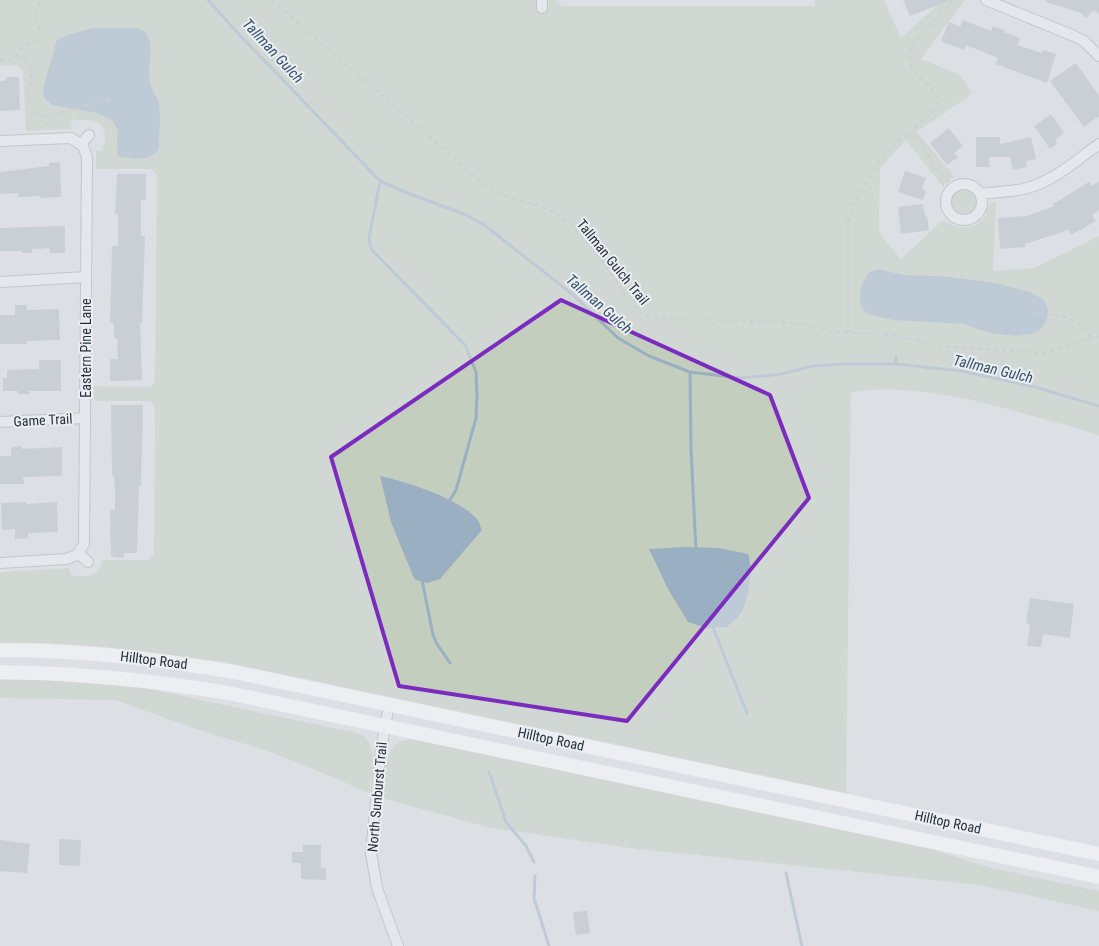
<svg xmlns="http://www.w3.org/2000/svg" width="1099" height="946" viewBox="0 0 1099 946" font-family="'Roboto Condensed',sans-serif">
<rect width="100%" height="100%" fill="#dce0e5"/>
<path fill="#c3cebe" d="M0,0h556l6,6h253v-6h69l17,38 42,-38h22l-44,59 39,16 13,18 -56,39 38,45 -6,3 -6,7 -37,-47 -26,28 -1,65 22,26 42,-39c17,10 31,11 44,-5l-1,-4 4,-8 6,-2 -3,70 41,-3 65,-32v200c-19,-8 -39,-12 -59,-18 -61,-17 -126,-35 -189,-26l-5,401 -622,-131 -119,-15 -57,-4h-48v-71l68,-4 2,1 1,6c13,2 29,3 31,-15h47l5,-5 1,-148 -5,-6h-56v-15l56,1 5,-5 2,-207 -5,-6h-56v-18h6c1,-5 4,-11 3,-16 -2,-16 -17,-17 -29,-14l-1,-2 -4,1 1,9h-3l-43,2 -3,-61 -6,-5 -17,1z
M951 202a13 13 0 1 1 26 0a13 13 0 1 1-26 0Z
M0,680h48l97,8 212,45c24,8 14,42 12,60l-70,-30 -38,-14 -65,-20 -81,-29 -115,-2z
M413,739l517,110 62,19 107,23v20l-119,-26 -351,-37 -142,-21 -105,-29c2,-17 0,-48 19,-57 3,-1 8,-2 12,-2z"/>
<path fill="#9ab0c2" d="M93,28h46c20,9 7,38 11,54 1,8 8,14 9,22 2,13 0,29 0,43 -5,15 -26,12 -39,10l-3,-3 1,-23 -6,-11 -15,-7 -45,-8 -8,-7 -1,-9 14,-49 7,-4z
M878,269l26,6 37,1 55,7 34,9 14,8 4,10 -1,10 -5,8 -10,6 -16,2 -20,-2 -16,-4 -16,-6 -71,-4 -26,-6 -7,-10 1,-18 7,-13z
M380,476c27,6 74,21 94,40 4,3 6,9 8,14l-42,49 -13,4 -11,-3 -3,-4 -22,-54z
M686,547l33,1 29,6c5,11 1,44 -5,55 -3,7 -11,13 -16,18l-21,1 -18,-6 -20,-33 -19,-40z"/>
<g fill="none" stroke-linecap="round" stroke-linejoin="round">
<path stroke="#9ab0c2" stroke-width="3" d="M208,0l28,31 144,150 30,13 54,20 19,10 89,70 46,44 31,18 41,16 51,6 40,-4 32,-8 28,-2h55l66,7 73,16 64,19
M380,181l-11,57 2,11 94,96 11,27 1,24 -1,22 -20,72 -8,13
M896,364v-8
M690,372l1,77 5,102
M422,580l11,55 4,9 13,19
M712,625l35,88
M489,772l17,50 20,24 8,16
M786,873l16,73
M535,876l-1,22 15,48"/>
</g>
<path fill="#b4bac1" d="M903,0h45v1l-38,15z
M1046,0h53v14l-6,-4 -6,8 -8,-6 -33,-10z
M963,20l28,11 2,-5 12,4 -1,2 16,6 -3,7 25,8 1,-3 13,4 -9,29 -51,-19 2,-6 -32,-13 -2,5 -23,-9 8,-19 11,5z
M1076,63l23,33v20l-15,11 -34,-46z
M6,77h13l1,33 -20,1v-30h6z
M1051,114l13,19 -9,7 2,4 -7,5 -16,-23z
M949,128l14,18 -9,7 4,4 -11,8 -17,-22z
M976,137h24v7l31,-7 5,22 -10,2 1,6 -14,3 -3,-13h-21l1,10h-14z
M60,162l1,35 -21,1v-2l-22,1v-4l-18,1v-22l49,-6v-3z
M905,171l21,7 -4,11 4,2 -3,9 -25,-8z
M117,174h29v26h-5v36h4l-3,87h-2l2,57 -32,1v-22h8l-1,-21h-3v-15h-4l2,-77h6v-32h-3z
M1099,181v29l-7,5 4,6 -25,14 -3,-5 -43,14 1,3 -26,2 -2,-31 29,-2 27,-10 -1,-2 36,-22 3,4z
M923,204l2,13h2l2,13 -28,4 -3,-27z
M65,226v27h-15v-5l-18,1v4h-10v-2h-22v-23z
M15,305h12v5l32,-1 1,31 -33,1v3h-27v-29h15z
M39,360h22v31h-32v3h-11v-3h-15v-13h4v-8l32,-1z
M111,405h32l-2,81h-2l-2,67h-13v5l-13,-1 -1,-48 5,1v-19l-1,-14 -2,-1z
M22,446v3l40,-2v29l-39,1 1,7h-24v-28h11v-9z
M26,502v2l31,-2 1,30 -30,1v5l-13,1v-10l-13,1 -1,-27z
M1030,598l44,6 -4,34 -27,-4 -2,13 -14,-1 3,-22 -4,-1z
M59,839l22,1 -1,26 -21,-1z
M0,840l30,4 -3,29 -27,-2z
M303,845h18v23h5v12l-25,-1v-16h-9v-11h11z
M587,911l3,22 -14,2 -3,-23z"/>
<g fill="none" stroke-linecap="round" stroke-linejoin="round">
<g stroke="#a2a7ae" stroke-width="12">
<path id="street" d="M542,0v8
M986,0l88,36 10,5 15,15
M0,141l71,-3 12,8 4,11 -3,387 -7,11 -11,4 -66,4
M81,144l8,-9
M946 202a18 18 0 1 1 36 0a18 18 0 1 1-36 0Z
M980,194c14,-2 29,-2 43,-5 29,-6 52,-28 76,-45
M0,282l86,-5
M0,422l85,-4
M78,553l10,9
M389,704l-8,45 -10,104 6,35 21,58"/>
</g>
<path stroke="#b6bbc0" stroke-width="2" stroke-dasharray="4 4" stroke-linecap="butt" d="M272,0l214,186c22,15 49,15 71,28 29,17 55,63 75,91 9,10 17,12 29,14l125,3 28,4 20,6 50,2 17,2 38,10 103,7c20,-3 37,-14 57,-16
M17,56c30,14 0,37 18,55 3,3 7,4 10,6l2,8
M0,60l13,-1 11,-13 14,-7 3,-7 -6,-15 6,-17
M45,117l70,-19
M911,136c7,-19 22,-16 27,-34 -3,-24 -40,-27 -25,-58l40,-44
M1031,313c24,1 47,2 61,25
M848,333v-113l7,-19 23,-37 17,-21 11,-7h5l11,6 12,25 15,15"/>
<use href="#street" stroke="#eef1f4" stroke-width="10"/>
<path stroke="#fff" stroke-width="14" d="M0,650c81,0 160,9 239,23l860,181
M0,672c77,1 152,8 228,21l871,184"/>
</g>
<path d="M0 0H1099V946H0ZM561,300l209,95 39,103 -182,223 -228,-35 -68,-229z" fill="#dce0e5" fill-opacity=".55" fill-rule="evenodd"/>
<path fill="none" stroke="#7b2cbf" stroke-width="4" stroke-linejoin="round" d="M561,300l209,95 39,103 -182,223 -228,-35 -68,-229z"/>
<g text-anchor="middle" stroke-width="4" stroke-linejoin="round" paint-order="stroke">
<g font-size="14" fill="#272f3a" stroke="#ebeff3">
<text transform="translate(613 262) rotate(51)" y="5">Tallman Gulch Trail</text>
<text transform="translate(86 348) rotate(-90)" y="5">Eastern Pine Lane</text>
<text transform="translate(43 420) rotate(-3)" y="5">Game Trail</text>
<text transform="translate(154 660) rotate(7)" y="5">Hilltop Road</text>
<text transform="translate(551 739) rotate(12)" y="5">Hilltop Road</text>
<text transform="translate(377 797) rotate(-85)" y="5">North Sunburst Trail</text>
<text transform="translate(948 822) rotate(12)" y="5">Hilltop Road</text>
</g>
<g font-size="15" font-style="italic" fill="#365069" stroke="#ebeff3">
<text transform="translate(273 51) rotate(47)" y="5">Tallman Gulch</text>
<text transform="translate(599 304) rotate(41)" y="5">Tallman Gulch</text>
<text transform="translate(993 369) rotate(13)" y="5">Tallman Gulch</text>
</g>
</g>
</svg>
